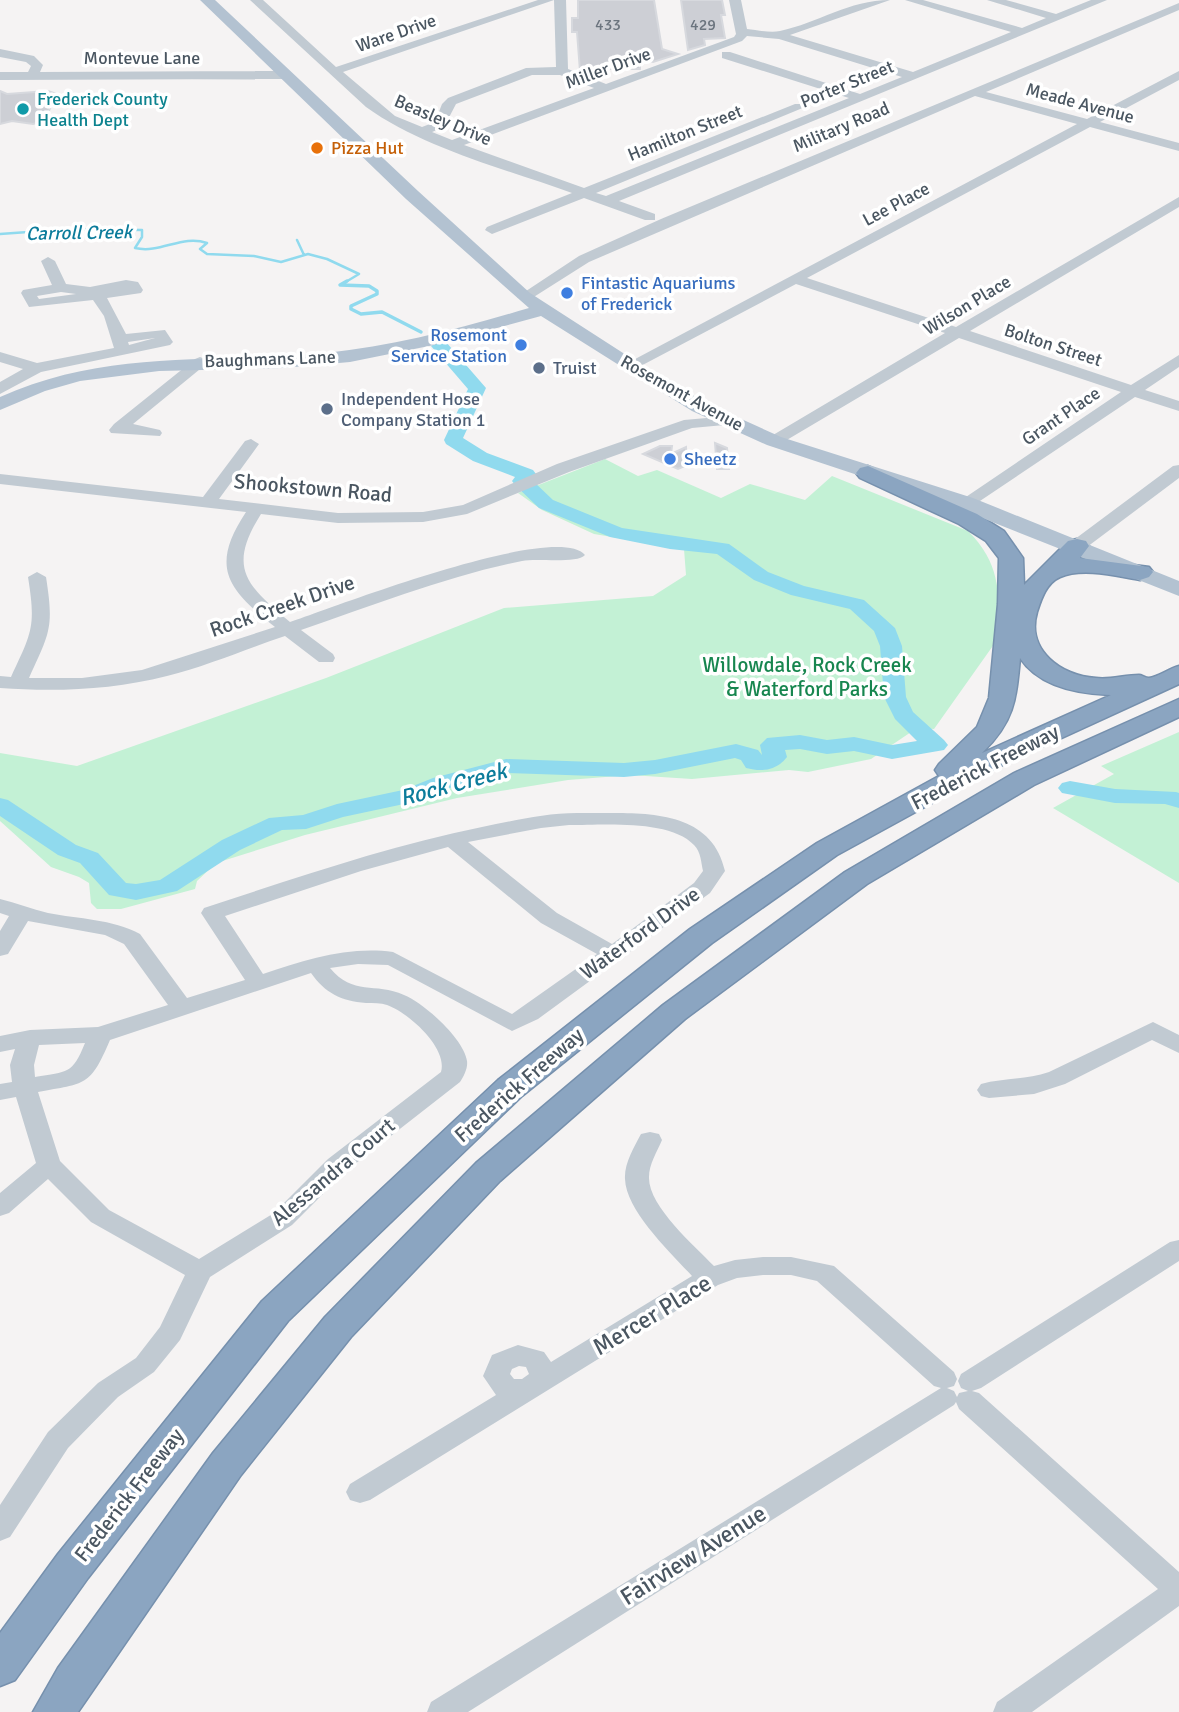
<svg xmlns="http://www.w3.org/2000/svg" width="1179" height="1712" viewBox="0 0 1179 1712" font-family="Signika,sans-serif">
<rect width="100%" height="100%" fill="#f5f3f3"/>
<path fill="#c3f1d5" d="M605,459l33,17 19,-6 64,28 29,-14 55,16 27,-24 136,55c33,33 29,58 34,102l-68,96 -17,-1 -46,31 -63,13 -19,-2 -97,9 -62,-4 -62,5 -111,18 -152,37 -89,28 -19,18 -2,8 -74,20h-24l-6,-6 -2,-20 -10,-6 -28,-10 -51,-46v-68l77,13 249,-88 178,-70 149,-12 33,-21 -2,-26 -90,-15 -52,-24 -24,-17z
M1179,732v151l-126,-75 61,-34 -13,-8z"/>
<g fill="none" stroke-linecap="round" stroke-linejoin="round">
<path stroke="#90daee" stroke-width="2.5" d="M0,234l70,-5 72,1v7l-7,11c26,6 47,-14 72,-5l-7,6 7,5 47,2 27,6 27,-8 19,5 32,15 -15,9
M297,240l7,15"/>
<path stroke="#90daee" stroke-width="3.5" d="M347,281l-7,4 29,1 8,5v3l-26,12v3l10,5 21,-2 39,20"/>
<path fill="#90daee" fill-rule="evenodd" d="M440,341l6,1 40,46 -23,50 24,15 46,17 3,4 -4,6 21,20 69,28 107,16 39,28 36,14 60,14 31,28 7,18 4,51 7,15 31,28 4,5 -4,5 -52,9 -38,-8 -27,3 -27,-5 -15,1 2,7c-11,14 -25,15 -41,11l-5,-8 -6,-2 -80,16 -31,3 -118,-4 -57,15 -31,13 -75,16 -37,12 -24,1 -42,20 -63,41 -41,9 -27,-5 -29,-32 -22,-8 -58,-39v-18l8,2 68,45 22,8 28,30 10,1 24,-4 62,-40 47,-22 34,-3 34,-11 66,-14 30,-12 73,-19 118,4 31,-3 81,-16 22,6 4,5 -2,-10 7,-7 33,-3 27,5 27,-3 38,8 25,-4 -22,-22 -11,-22 -4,-51 -6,-15 -24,-22 -59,-14 -37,-15 -37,-26 -47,-5 -60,-12 -71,-29 -24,-23 -3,-4 3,-4 -42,-16 -27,-17 -2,-4 24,-51 -37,-43z
M1070,781l45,8 61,3 3,1v15l-14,-4 -50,-1 -53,-10 -4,-5 4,-5z"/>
</g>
<path fill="#cdcfd5" stroke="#d7d9de" stroke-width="2" d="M578,0h76l8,49 16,5 -25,8 -13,-4v11h-50v5l-10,-3 -3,-39h-5v-14h6z
M681,0h41l3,15h-4l4,23 -21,1 1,6 -17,5z
M0,91l7,3 41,-3 9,3 -13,27 -11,3 -21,-3 -12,3z
M715,443l12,5 2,21h-12z
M660,446h12l-1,8 15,-7 1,18 -9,4 -35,-15z"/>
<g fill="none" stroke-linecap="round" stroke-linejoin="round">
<g stroke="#7690ad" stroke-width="3">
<path id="highway" d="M868,466l109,48 27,17 19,27 1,27 44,-44 9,-2 9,2 3,5 -9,12 69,9 4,5 -4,5 -9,3c-24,-4 -57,-13 -80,-3 -14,6 -19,23 -23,35 -11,38 24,64 59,66 14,2 28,-3 43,-3 3,0 6,3 10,3 9,-1 21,-10 30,-12v18l-185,85 -157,86 -125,88 -190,153 -234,225 -200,257 -73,102 -15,6v-53l58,-79 204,-253 236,-221 192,-151 127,-86 122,-67 -4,-6 4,-6 38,-37 12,-29 9,-94 1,-46 -13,-17 -27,-17 -99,-46 -4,-5 4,-5zM1020,658c19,29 59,36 91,37l-129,58c32,-31 34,-52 38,-95z
M1179,699v18l-145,68 -167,99 -182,135 -185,162 -149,156 -110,138 -163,237h-45l25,-44 155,-215 112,-136 151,-154 187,-158 182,-133 169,-99z"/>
</g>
<path fill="#c1cad2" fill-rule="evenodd" d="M250,0h13l73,67 202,-67h28l2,69 38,15 128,-47 2,-3 -7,-34h12l6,29c10,1 23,4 33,2 38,-8 69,-31 110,-31l-100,35 123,37 98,-40 -106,-32h18l99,28 24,-10 -59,-18h19l50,14 35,-14h16l-488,201 36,13v6h-10l-61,-22 -92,36 -7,-4 2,-3 85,-34c-67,-24 -149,-45 -206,-86zM554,0l2,67 -30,1 -78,30 -6,6 -7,18 -13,5 -27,-11 -52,-44zM747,36l32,3 123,38 -42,17 -130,-42h-8v6l127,40 -243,98 -10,-3 209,-86 -2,-3h-8l-211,84 -120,-43 278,-104zM532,75h28l34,13 -142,52 -20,-8 12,-5 12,-23z
M1179,3v7l-193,82 101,27 92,-48v9l-79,42 79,21v8l-89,-24 -283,151 149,49 223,-130v10l-209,124 161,54 48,-30v12l-34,23 34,11v10l-44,-14 -164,110h-12l-2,-4 164,-111 -162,-54 -179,106h-12l-2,-3 2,-3 177,-105 -149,-49 -161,85h-10l-3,-3 455,-242 -102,-28 -386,166 -60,38 -5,1 -7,-4 62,-41 82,-37z
M0,49l34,7 9,9 -3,7 243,-1 6,4 -6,4 -283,1v-8h28l3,-6 -5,-4 -26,-5z
M48,257l7,4 11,23 24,3 36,-7 12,2 5,8 -2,3 -34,5 19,36 39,-4 8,12 -3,3 -129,27 -41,22v-12l23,-13 -23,-7v-10l37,11 77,-15 -10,-32 -11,-16 -64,7 -8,-14 2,-3 29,-5 -11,-24zM61,292l15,2 -37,5 -2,-3zM155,338l-26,7 -1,-3z
M200,357l5,2 3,3 -3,3 -72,59 27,6 2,3 -2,3 -49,-3 -2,-3 5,-6 81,-65z
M729,416l6,2 2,3 -2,3 -43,4 -123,44 -102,42 -44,8 -85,1 -77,-9c-34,54 -15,71 29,108 44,-15 265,-101 295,-67 -8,9 -48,3 -63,6 -75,15 -148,44 -221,69l32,24 2,4 -2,4h-14l-34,-26c-39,13 -78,30 -118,40 -55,14 -111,16 -167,12v-12l11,1c21,-45 25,-50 17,-100l9,-5 9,5c8,51 4,55 -17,101h53l60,-8 133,-43c-47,-38 -66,-59 -29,-115l-246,-28v-10l203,23 42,-56 6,-2 8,5 -40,55 119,14 85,-1 40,-7 94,-41 127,-44z
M1179,465v13l-96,72h-12l-3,-4 3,-4 102,-76z
M577,813c54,1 133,-10 148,58l-15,22 -172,126 -26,12 -124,-66 -30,-1 -28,4c23,28 45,14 74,27 20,8 60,44 63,66 1,7 -3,15 -7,21l-114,89 -54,54 -82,52 -30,63 -26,32 -36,25 -50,51 -58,89 -10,4v-36l48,-73 50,-49 38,-25 24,-31 25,-52 -94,-53 -43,-43 -39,34 -9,3v-23l36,-30 -20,-66 -16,3v-16l12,-2 -2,-17 5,-16 -15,3v-16l30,-6 68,-3 70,-22 -44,-61 -19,-9 -77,-14 -20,33 -8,2v-25l9,-15 -9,-3v-14c16,4 32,10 48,14 31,6 64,6 92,21l47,64 58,-18 -44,-67 3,-5c92,-30 184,-62 278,-81 31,-6 62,-14 95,-14zM569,825c34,0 101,-6 125,20 7,7 7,17 9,26l-9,12 -82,61 -55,-31 -89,-71 73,-14zM448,847l93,76 56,31 -85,60 -119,-62c-46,-6 -87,8 -130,22l-38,-58 136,-45zM311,973c14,20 30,28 55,30 7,0 15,0 21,2 22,8 61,43 54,67l-113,87 -54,54 -75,46 -90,-49 -49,-49 -22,-69c48,-9 52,-5 72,-52zM85,1043c-13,32 -17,28 -50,34l-1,-12 5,-20z
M1153,1022l26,13v18l-27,-13 -87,44 -31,10 -45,4 -8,-2 -4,-6 4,-6c22,-6 45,-4 68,-12z
M650,1132l9,2 3,6c-5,12 -13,24 -13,37 -1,29 46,69 65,89l21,-6 28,-3h28l43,9 120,106 3,7 -3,7 -7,2 7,3 3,6 2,-4 9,-2 -7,-3 -3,-7 3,-7 209,-132 9,-2v21l-198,127 -9,3 7,2 200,179v34l-147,106h-39l4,-10 161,-113 -199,-180 -3,-7 -2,3 -486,307h-41l4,-10 510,-314 -7,-2 -117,-105 -26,-6h-28l-26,3 -19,7 -348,215 -10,3 -10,-3 -4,-8 4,-8 146,-89 -13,-19 9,-21 26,-10 26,7 7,10 141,-86c-21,-23 -66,-65 -67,-97 -1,-15 9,-32 16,-45zM519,1366l7,1 3,7 -7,5h-8l-4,-5 2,-5z"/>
<path fill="#b3c2d1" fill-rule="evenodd" d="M200,0h15l203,191 112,102 107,69 69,41 75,34 192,61 206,83v15l-222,-88 -190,-63 -75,-34 -151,-95 -107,29 -84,17 -67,6 -124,3 -79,10 -35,10 -45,19v-13c110,-49 210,-33 326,-44 69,-7 136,-25 203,-45l-123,-109z"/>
<use href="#highway" fill="#8ba5c1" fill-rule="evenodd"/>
</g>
<circle fill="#0f9aa8" stroke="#fff" stroke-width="2.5" cx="23" cy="109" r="7"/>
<circle fill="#e8710a" stroke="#fff" stroke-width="2.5" cx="317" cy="148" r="7"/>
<g fill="#3f7fe0" stroke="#fff" stroke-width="2.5">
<circle cx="567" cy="293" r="7"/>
<circle cx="521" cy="345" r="7"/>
<circle cx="670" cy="459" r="7"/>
</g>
<g fill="#5c6f8a" stroke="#fff" stroke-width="2.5">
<circle cx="539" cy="368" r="7"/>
<circle cx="327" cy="409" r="7"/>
</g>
<g text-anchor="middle" stroke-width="7" stroke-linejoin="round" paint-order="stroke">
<g font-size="16" fill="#6b747e">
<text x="608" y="30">433</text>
<text x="703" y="30">429</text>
</g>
<g font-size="18" fill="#4a5661" stroke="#fff">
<text transform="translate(396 33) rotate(-19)" y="6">Ware Drive</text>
<text x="142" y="64">Montevue Lane</text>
<text transform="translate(608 68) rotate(-20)" y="6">Miller Drive</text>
<text transform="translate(847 84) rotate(-22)" y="6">Porter Street</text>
<text transform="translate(1080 103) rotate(15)" y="6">Meade Avenue</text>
<text transform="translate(443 120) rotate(23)" y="6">Beasley Drive</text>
<text transform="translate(841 127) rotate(-23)" y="6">Military Road</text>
<text transform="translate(685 133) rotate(-22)" y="6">Hamilton Street</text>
<text transform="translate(896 204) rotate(-28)" y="6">Lee Place</text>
<text transform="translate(967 305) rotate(-31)" y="6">Wilson Place</text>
<text transform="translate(1053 345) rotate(18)" y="6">Bolton Street</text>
<text transform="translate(270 359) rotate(-2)" y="6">Baughmans Lane</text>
<text transform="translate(682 393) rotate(29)" y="6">Rosemont Avenue</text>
<text transform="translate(1061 416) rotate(-34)" y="6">Grant Place</text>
</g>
<g font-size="18" fill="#0d838f" stroke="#fff" text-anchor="start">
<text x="37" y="105">Frederick County<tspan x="37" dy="21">Health Dept</tspan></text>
</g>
<g font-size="18" fill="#c56008" stroke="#fff" text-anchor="start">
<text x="331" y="154">Pizza Hut</text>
</g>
<g font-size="18" fill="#366cbe" stroke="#fff" text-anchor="start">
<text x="581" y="289">Fintastic Aquariums<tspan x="581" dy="21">of Frederick</tspan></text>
<text x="507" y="341" text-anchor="end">Rosemont<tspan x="507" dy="21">Service Station</tspan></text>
<text x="684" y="465">Sheetz</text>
</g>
<g font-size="18" fill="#4e5e75" stroke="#fff" text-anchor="start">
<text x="553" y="374">Truist</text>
<text x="341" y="405">Independent Hose<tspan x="341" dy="21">Company Station 1</tspan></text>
</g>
<g font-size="19" font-style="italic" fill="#0c7c9b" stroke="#fff">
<text transform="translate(79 232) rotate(-1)" y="7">Carroll Creek</text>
</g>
<g font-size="21" fill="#4a5661" stroke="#fff">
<text transform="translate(313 488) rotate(5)" y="7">Shookstown Road</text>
<text transform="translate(282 606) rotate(-19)" y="7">Rock Creek Drive</text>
<text transform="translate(985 767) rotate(-27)" y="7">Frederick Freeway</text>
<text transform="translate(640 933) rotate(-36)" y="7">Waterford Drive</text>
<text transform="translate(519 1085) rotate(-41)" y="7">Frederick Freeway</text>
<text transform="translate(333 1172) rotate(-40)" y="7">Alessandra Court</text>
<text transform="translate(129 1495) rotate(-52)" y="7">Frederick Freeway</text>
</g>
<g font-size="21" fill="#17864f" stroke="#fff">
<text x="807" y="672">Willowdale, Rock Creek<tspan x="807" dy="24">&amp; Waterford Parks</tspan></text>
</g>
<g font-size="23" font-style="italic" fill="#0c7c9b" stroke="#fff">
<text transform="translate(453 784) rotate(-15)" y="8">Rock Creek</text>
</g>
<g font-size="24" fill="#4a5661" stroke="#fff">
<text transform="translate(652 1315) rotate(-31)" y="8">Mercer Place</text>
<text transform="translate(693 1555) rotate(-32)" y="8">Fairview Avenue</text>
</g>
</g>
</svg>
